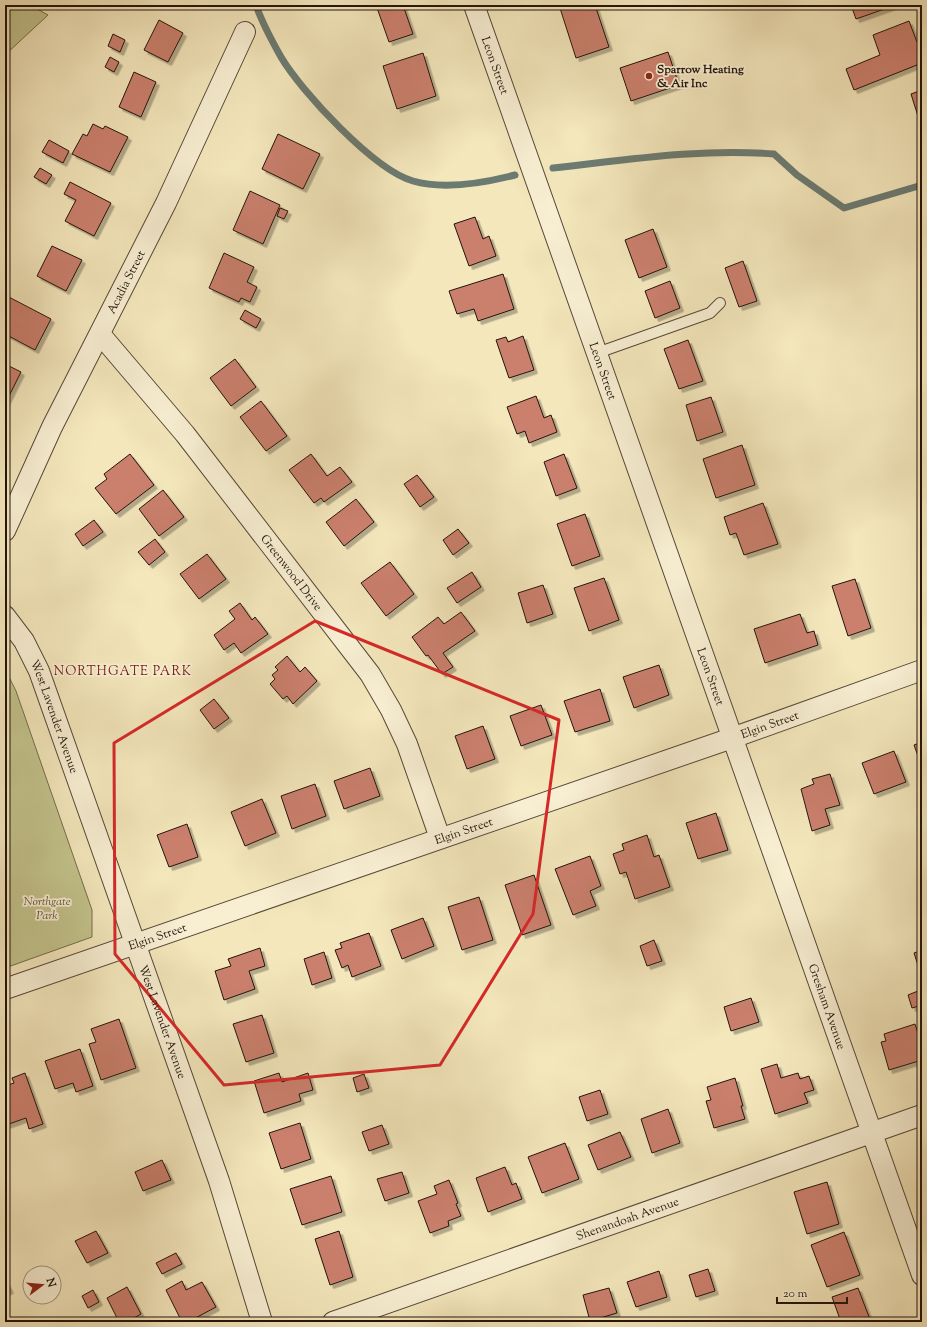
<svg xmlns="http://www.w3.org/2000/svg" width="927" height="1327" viewBox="0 0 927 1327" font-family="'Sorts Mill Goudy',serif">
<defs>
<filter id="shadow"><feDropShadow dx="3.5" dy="3.5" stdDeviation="0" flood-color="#0004"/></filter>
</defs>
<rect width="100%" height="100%" fill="#f4e7bc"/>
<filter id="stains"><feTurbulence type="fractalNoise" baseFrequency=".005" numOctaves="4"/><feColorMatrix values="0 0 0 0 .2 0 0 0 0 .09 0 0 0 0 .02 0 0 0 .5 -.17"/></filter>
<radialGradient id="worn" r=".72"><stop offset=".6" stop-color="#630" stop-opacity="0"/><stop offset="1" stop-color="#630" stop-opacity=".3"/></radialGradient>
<path fill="#c3c38c" stroke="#736c4c" d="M5,5h25l18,10 -43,40z
M5,669l11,22 76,219v27l-87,31z"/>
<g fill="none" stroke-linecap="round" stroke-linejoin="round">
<path stroke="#6c7b72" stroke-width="7" d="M256,5c6,18 16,36 25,52 20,34 93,113 132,124 31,9 71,2 102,-6
M553,168c73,-8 147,-20 221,-14l23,21 47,33 78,-23"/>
</g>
<path fill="#cb806e" stroke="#23140b" filter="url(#shadow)" d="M376,5h27l10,29 -24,8z
M559,5h36l14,42 -33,11z
M851,5h45l-40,14z
M159,20l24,13 -15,29 -24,-12z
M909,21l8,21 5,-1v22l-68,27 -8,-21 34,-14 -7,-20z
M113,34l12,6 -5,12 -12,-6z
M668,52l11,33 -48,16 -11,-33z
M423,53l13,43 -39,13 -14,-43z
M110,57l9,5 -5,10 -9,-5z
M134,72l22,10 -15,35 -22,-10z
M922,90v39l-11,-35z
M93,124l10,5 2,-3 23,11 -18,35 -38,-18 11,-20 4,2z
M278,134l42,20 -17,35 -41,-20z
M49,140l20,11 -6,12 -21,-11z
M40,168l12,7 -6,9 -12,-7z
M70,182l41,21 -17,33 -29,-15 11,-21 -12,-6z
M250,191l30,14 -17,39 -30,-14z
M280,208l8,3 -4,8 -7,-3z
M475,217l8,22 6,-3 7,20 -27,10 -15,-42z
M653,229l14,38 -28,11 -14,-38z
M52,246l30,14 -16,31 -29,-15z
M224,253l30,14 -7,15 10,5 -7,15 -9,-4 -2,4 -30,-14z
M743,261l14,40 -18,6 -14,-39z
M503,274l11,35 -36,12 -4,-12 -17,5 -8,-23z
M670,281l10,27 -25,10 -10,-27z
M5,295l46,24 -16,31 -30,-16z
M245,310l16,9 -5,9 -16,-9z
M523,336l11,34 -25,8 -13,-38 10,-3 2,5z
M688,340l15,41 -24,8 -15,-40z
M235,359l21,28 -25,19 -21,-28z
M5,364l16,8 -16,32z
M536,396l8,22 7,-3 6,17 -28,11 -4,-12 -8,3 -10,-27z
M711,397l12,35 -26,9 -11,-36z
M261,401l26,35 -21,15 -26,-34z
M742,445l13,40 -39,13 -13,-39z
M130,454l24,31 -38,29 -21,-26 12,-9 -3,-5z
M311,454l16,22 13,-9 12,15 -28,20 -3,-4 -7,5 -25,-33z
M564,454l13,34 -21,8 -12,-34z
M417,475l17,22 -14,10 -16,-23z
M163,490l21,27 -25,19 -20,-27z
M356,499l18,23 -30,24 -18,-24z
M763,503l15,41 -34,11 -8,-22 -6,2 -6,-18z
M585,514l15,42 -28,10 -15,-42z
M94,520l9,12 -20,14 -8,-12z
M458,529l11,14 -16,12 -10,-15z
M155,539l10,13 -16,13 -11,-13z
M207,554l19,25 -27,20 -19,-25z
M390,562l24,32 -28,22 -25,-33z
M472,572l9,15 -24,16 -10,-15z
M604,578l15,42 -30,11 -15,-43z
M855,579l16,49 -23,8 -16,-50z
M543,585l10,29 -26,9 -9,-30z
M240,603l12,17 3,-3 13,17 -27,19 -7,-10 -10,7 -10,-15 21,-16 -6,-8z
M461,612l14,19 -32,22 10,14 -11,7 -14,-19 -2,1 -14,-19 26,-20 6,7z
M800,614l7,19 7,-2 4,14 -53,18 -11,-34z
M287,656l13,16 5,-5 12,14 -24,23 -6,-8 -4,3 -13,-15 5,-5 -3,-4 6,-5 -3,-3z
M659,665l10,30 -35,13 -11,-31z
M600,689l10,32 -35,11 -11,-31z
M214,699l15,19 -15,11 -14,-19z
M541,705l11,30 -31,11 -11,-30z
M483,726l12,33 -28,10 -12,-33z
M922,742v25l-8,-22z
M894,751l12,31 -32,12 -12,-31z
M370,768l10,28 -36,13 -10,-28z
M830,774l10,31 -15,4 5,16 -18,6 -11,-42 13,-5 -2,-5z
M315,784l11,32 -34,13 -11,-33z
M262,799l14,34 -31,13 -14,-34z
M716,813l12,37 -30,9 -12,-36z
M187,824l11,33 -29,10 -12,-32z
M647,835l7,22 5,-2 11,32 -35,12 -9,-27 -6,2 -7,-20 11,-4 -2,-6z
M590,856l11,30 -11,5 6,15 -23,9 -18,-46z
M534,875l17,50 -29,10 -17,-50z
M479,897l14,43 -31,10 -14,-43z
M423,918l11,28 -32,13 -11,-29z
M369,933l12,33 -29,11 -4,-12 -6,3 -7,-18 7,-2 -2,-5z
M654,940l8,21 -15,5 -7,-20z
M260,948l5,18 -16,5 6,18 -31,11 -9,-29 16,-5 -3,-7z
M922,950v28l-8,-25z
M324,952l8,26 -20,7 -8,-26z
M918,991l4,14 -10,3 -4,-13z
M751,998l8,24 -28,9 -7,-24z
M262,1015l12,38 -28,9 -13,-38z
M119,1019l17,49 -35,12 -12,-36 7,-2 -5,-13z
M915,1024l7,22v14l-33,10 -8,-28 5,-1 -2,-7z
M80,1049l13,37 -17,6 -3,-9 -18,6 -10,-28z
M777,1064l4,14 17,-5 2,6 9,-3 5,14 -10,3 4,10 -33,11 -14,-45z
M25,1073l18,51 -14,5 -3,-11 -20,7 -1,-4v-26l3,-1 -3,-8 9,-3 -2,-5z
M279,1073l3,9 26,-9 5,17 -14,4 2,7 -37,12 -10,-32z
M364,1074l5,14 -12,4 -4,-14z
M735,1078l8,28h-2l4,13 -31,9 -8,-27 5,-1 -4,-13z
M600,1090l8,24 -21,7 -8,-24z
M668,1109l12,34 -28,10 -11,-34z
M300,1123l11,36 -30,10 -12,-36z
M382,1125l7,19 -20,7 -7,-19z
M620,1132l11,25 -33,13 -10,-25z
M565,1143l14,36 -37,14 -14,-36z
M162,1160l9,20 -28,11 -8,-19z
M505,1167l7,18 4,-2 6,16 -34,13 -12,-34z
M402,1172l7,21 -24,8 -8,-22z
M331,1176l11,36 -40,13 -12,-36z
M449,1180l9,23 -2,1 5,12 -13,5 1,5 -19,7 -12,-32 19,-7 -3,-8z
M827,1182l12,42 -32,10 -13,-42z
M96,1231l12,22 -21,10 -12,-22z
M339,1231l14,46 -23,8 -15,-46z
M844,1232l16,43 -33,12 -16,-42z
M176,1253l6,11 -20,10 -6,-11z
M708,1269l7,22 -19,6 -7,-22z
M659,1271l8,26 -31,10 -9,-25z
M5,1280l5,10 -5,2z
M182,1281l4,9 16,-8 14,25 -28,15h-6l-16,-32z
M127,1287l14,27 -14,8h-8l-12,-24z
M609,1288l8,25 -27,8 -7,-26z
M858,1288l13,34h-30l-9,-25z
M93,1290l6,12 -11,6 -6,-12z"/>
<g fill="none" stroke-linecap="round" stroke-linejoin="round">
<g stroke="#574937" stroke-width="12">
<path id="service" d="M597,353l113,-40 10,-10"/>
</g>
<g stroke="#574937" stroke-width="22">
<g id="minor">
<path id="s1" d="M474,5l448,1270"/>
<path id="s2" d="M100,334l85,100 185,240 21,36 16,34 33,94"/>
<path id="s3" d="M5,531l47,-104 114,-224 79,-171"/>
<path id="s4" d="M5,616l19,25 15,30 180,510 43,141"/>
<path id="s5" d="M5,989l727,-251 190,-68"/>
<path id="s6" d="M333,1322l589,-207"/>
</g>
</g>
<use href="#service" stroke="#f8efd3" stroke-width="10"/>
<use href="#minor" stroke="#f8efd3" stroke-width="20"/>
</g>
<path fill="none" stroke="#d62828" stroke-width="3" stroke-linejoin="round" d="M315,621l244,99 -26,194 -93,151 -216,20 -109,-131 -1,-211z"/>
<circle fill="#8f2418" stroke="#f8efd3" stroke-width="1.5" cx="649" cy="76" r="4"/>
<g text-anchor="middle" stroke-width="3.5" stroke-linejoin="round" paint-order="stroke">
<g font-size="12" fill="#23140b" stroke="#f8efd3">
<text dy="4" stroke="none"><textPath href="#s1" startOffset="64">Leon Street</textPath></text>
<text dy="4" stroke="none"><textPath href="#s3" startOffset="277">Acadia Street</textPath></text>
<text dy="4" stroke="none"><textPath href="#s1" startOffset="388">Leon Street</textPath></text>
<text dy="4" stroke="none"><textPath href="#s2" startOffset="306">Greenwood Drive</textPath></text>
<text dy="4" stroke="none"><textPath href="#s1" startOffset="712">Leon Street</textPath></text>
<text dy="4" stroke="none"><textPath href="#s4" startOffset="113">West Lavender Avenue</textPath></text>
<text dy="4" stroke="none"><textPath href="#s5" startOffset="809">Elgin Street</textPath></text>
<text dy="4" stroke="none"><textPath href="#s5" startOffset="485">Elgin Street</textPath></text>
<text dy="4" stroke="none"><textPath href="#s5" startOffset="161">Elgin Street</textPath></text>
<text dy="4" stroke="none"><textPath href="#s1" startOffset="1062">Gresham Avenue</textPath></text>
<text dy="4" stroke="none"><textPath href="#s4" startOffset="437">West Lavender Avenue</textPath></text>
<text dy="4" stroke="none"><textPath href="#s6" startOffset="312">Shenandoah Avenue</textPath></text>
</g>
<g font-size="12" font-weight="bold" fill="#23140b" stroke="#f8efd3" text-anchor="start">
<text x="657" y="73">Sparrow Heating<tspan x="657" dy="14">&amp; Air Inc</tspan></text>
</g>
<g font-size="12" font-style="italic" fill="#5b5138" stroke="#f8efd3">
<text x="47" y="905">Northgate<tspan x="47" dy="14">Park</tspan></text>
</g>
<g font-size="13" letter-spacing="1" fill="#7a1f14" stroke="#f8efd3">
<text x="123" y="675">NORTHGATE PARK</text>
</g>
</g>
<rect width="927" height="1327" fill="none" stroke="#f4e7bc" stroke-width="20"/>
<rect x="6" y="6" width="915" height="1315" fill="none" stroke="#23140b" stroke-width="2"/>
<rect x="10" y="10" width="907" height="1307" fill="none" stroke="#23140b"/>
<g transform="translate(42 1285) rotate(74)"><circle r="19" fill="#f8efd3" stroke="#a39783"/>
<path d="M0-3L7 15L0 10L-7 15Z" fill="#8f2418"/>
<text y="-6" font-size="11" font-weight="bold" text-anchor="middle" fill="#23140b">N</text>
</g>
<path d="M777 1297v6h70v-6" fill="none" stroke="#23140b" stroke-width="2"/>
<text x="783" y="1297" font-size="12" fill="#23140b" stroke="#f8efd3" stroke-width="3" paint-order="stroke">20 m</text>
<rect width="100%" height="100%" filter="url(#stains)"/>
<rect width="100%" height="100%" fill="url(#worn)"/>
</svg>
